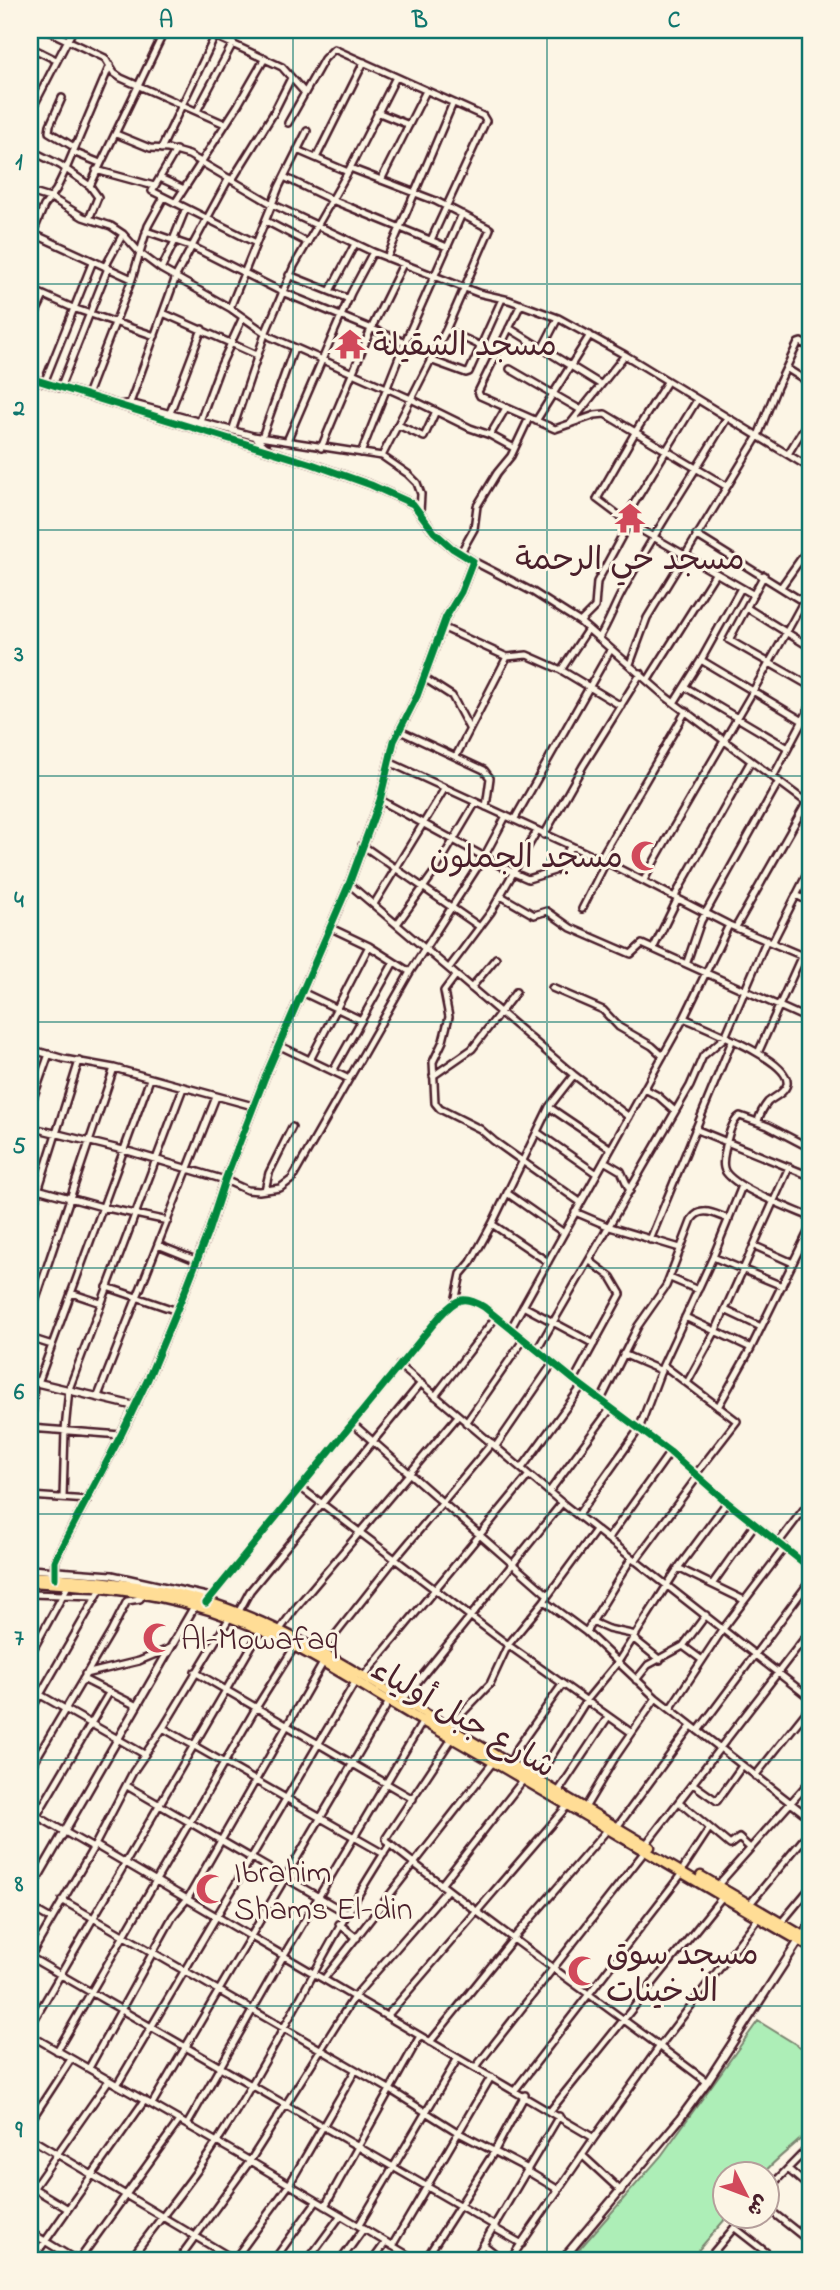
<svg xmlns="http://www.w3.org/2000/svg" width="840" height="2290" viewBox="0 0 840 2290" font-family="'Indie Flower','Playpen Sans Arabic',sans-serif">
<rect width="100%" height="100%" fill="#fcf5e5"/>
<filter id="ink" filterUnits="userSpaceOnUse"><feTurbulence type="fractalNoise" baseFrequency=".0143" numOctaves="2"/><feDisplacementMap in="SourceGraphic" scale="14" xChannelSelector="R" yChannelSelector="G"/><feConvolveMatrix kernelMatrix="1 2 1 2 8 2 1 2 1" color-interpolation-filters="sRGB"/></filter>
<g filter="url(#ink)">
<path fill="#adeeb7" stroke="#7c8671" stroke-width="2" d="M758,2021l52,32v77c-15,16 -33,27 -47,44h-39v42l3,1 -37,43h-120l91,-104z"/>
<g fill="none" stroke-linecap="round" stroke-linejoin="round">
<g stroke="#4a1f2b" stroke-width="10">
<path id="minor" d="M46,30l59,28 9,15 7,5 104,46
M202,30l80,37 23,26
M30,32l1,-2
M30,47l26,13
M62,98l-12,27 -1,7 25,15
M197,111l36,-68
M377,112l32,13
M30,113l43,-83
M288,123l36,-64 10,-10 149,67 3,5 -55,119
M116,134l34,14 18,1 21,6 83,49 101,48 105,41 31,7 49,18 67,37 185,113
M161,149l57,-119
M30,150l30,15 30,21
M176,150l-24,41 104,52
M297,150l51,22
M73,152l27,11
M316,158l48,-96
M30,162l5,-10
M350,168l86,33 54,28 -44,101 -64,126
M96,170l58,16
M284,177l48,23 115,47
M160,178l24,11
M232,180l41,-66 18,-36
M381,180l45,-89
M30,192l23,7 30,18 28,9 12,8 18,20 20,15 69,39 41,29 140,62 59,29 20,7 24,13
M175,203l63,-98 27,-47
M89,219l9,-22 -8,-11 75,-156
M266,221l42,22
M146,231l47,16 89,45 151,62
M32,233l100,46
M30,240l14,-34 12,-16 10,-21 44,-104
M173,240l13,-32
M387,258l66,-155
M105,267l18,-33
M161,269l15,-30
M289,275l60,24
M30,289l43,19 82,28
M330,291l25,-47
M521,304l-43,88 2,4 75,33 40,-14 10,-1 121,72
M230,308l49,-121 28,-56
M163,313l94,42
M30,325l14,-29
M509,328l91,56
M446,330l35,16
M543,347l15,-29
M430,360l36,13 3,-1 33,-73
M786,368l24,15
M510,369l71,41
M667,382l-31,49 -39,68 32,24 125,72
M44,383l49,-122
M60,388l48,-120
M87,395l45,-116 16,-53 16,-29
M130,403l47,-129 52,-96
M120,405l10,-2 123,33 129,20 26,18 9,9 4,11 -1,18
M170,413l32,-84
M536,421l54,-86
M570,424l55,-69
M398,425l26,12 12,-26
M197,429l23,-62 23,-50
M232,431l33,-97 29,-68 54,-94 48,-95
M490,435l16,-27
M255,437l17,15
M262,437l32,-89
M287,441l64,-148 22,-41
M321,448l50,-119 32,-65
M361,453l44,-111 57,-128
M788,454l22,-36
M624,520l73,-120
M696,535l114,71
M460,554l14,-25 3,-23 20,-33 14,-17 18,-38
M473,561l60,31 47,30 86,75 144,108
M764,575l-35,65 81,46
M781,587l29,-41
M747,608l63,39
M580,622l15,-15 2,-25 32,-59
M442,627l65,30 20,-2 34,15 60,36
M599,638c9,-14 14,-29 22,-44 32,-60 71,-117 106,-176
M701,660l102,61
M630,664l17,-46 111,-182 19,-49 21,-44 3,-1 9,6
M561,670l27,-41
M424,678l28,18 17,32
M648,680l67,-106
M685,687l103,61
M674,703l27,-43 40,-72
M400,731l84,39 6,8 -4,29
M456,756l51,-99
M389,762l217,100 123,63 81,34
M773,777l37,-70
M380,800l134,73 14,6 26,-8 17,-25
M805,800l5,-9
M514,820l97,-171
M544,835l39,-69 58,-93
M362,845l118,82
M600,859l86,-148
M644,880c51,-94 109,-184 159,-278
M349,884l225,191 55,42
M796,895l14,7
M501,896l33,19 13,-4 24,17 60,26 11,-10 168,76
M675,896l76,-135
M374,904l71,-116
M582,909l24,-47
M397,924l38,-53 41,-69
M736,927l71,-125
M331,928l38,18 41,26
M773,941l37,-73
M653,949l25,-51
M687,962l14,-41 78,-140
M449,968l42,-56 46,-81
M456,975l-12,16 5,26 -6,24 -10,21 2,41 5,6 40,20 14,12 86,61
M471,988l25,-30
M552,988l51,22 16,17 33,19 11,10
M302,992l59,28
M684,1018c19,9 107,42 103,66 -2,9 -13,13 -19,18 -5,6 -8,12 -10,19
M278,1045l71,34
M30,1049l34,10 50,9 139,38
M758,1053l44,-98
M310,1060l59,-114
M333,1071l61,-109
M433,1076l39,-27 44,-57
M645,1089l13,7 17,15
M30,1107l19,-53
M549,1107l62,42
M30,1127l101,25 94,28 22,10 12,1 21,-3 12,-9 118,-207 74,-115 22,-41
M695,1129l115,47
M537,1132l60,42
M810,1148l-42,-22 -28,-10c-8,5 -12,20 -14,30 -1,6 -4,15 -2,22 4,18 69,41 86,49
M604,1161l17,10 9,20
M30,1187l72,20 66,14
M265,1190l4,-17 23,-46
M507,1193l57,40
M575,1212l35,15 70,21
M30,1216l49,-155
M492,1224l56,38
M650,1240l82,-199
M158,1245l40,16
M755,1246l38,17
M713,1257l69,29
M670,1278l28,12
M107,1287l70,24
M71,1293l30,10
M455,1302l6,-28 10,-12 21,-38 57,-117 25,-32
M523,1306l71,38
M725,1310l36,17
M30,1317l84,-249
M685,1317l66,31
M511,1328l173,-310 45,-93
M30,1338l22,7
M537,1350l153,-264 13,-30 22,-19 42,-98
M623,1354l39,17
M399,1365l163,138 248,195
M663,1365l74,56 -41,53
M574,1380l47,-86 -10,-17 -21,-16
M38,1383l112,-304
M687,1383l28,-51 74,-165
M98,1396l118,-299
M435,1396l61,-79
M601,1400l37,-74 28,-40 26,-67c10,-14 24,-4 37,0
M718,1407l33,-59 59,-120
M352,1423l196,172
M466,1423l58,-84
M30,1428l91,7
M496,1446l57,-83
M30,1457l4,-75
M522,1468l60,-82
M300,1487l208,158 124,88
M549,1492l62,-84
M30,1496l58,4
M63,1498l2,-68 4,-41 114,-301
M578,1515l61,-86 24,-64 50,-108 29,-71
M608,1539l62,-87
M779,1542l31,-41
M635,1561l63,-85
M678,1568l66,32
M30,1569l82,6 99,22
M713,1583l42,-59
M30,1594l66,2
M544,1601l42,31 70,66 154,120
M206,1603l234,-287c16,-17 23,-22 44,-9l90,73 96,72 57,50 83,66
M238,1613l12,-22 171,-208
M592,1622l16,7 28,6
M279,1631l15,-21 164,-194
M586,1632l45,-73
M634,1639l26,21
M683,1646l19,14
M321,1653l74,-94 97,-116
M30,1655l39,-71
M195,1672l218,127
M85,1674l54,-13 29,-12
M363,1677l166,-202
M83,1679l54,27
M636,1680l12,-15 35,-19 23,-31
M30,1689l114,65
M403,1700l159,-197
M670,1709l53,-80 62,-82
M30,1712l72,-125
M449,1727l41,-43 18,-39 36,-44 52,-71
M163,1728l221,126
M698,1731l112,-150
M453,1737l-67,101 1,4c104,84 214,159 320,240
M510,1764l6,-14 46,-65
M30,1769l81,-137 16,-31 13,-2 3,-5
M755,1776l55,-69
M540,1781l4,-13 42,-67 32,-39 60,-94 49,-66
M693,1784l24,17 25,-35
M127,1786l221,128
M558,1792l50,-75
M679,1802l51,43 9,-7 11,10
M585,1808l31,-52 40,-58
M30,1812l63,36
M30,1827l79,-134
M617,1827l74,-101
M646,1844l164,-213
M95,1845l499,293
M684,1867l25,-38
M441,1885l83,-106
M717,1886l93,-105
M62,1900l327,189 70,44 69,36
M749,1905l61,-74
M30,1907l21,12
M781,1923l29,-35
M339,1924l18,14
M803,1935l7,-13
M30,1957l465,269
M30,1957l65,-112 38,-73 30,-44 67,-111
M324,1979l170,-218
M387,2016l181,-211
M30,2027l231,-397
M30,2035l220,126 166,99
M430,2042l83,-103 95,-110
M30,2048l6,-10
M57,2051l199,-343 39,-62
M89,2068l84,-152 15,-18 135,-235
M475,2068l171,-218
M117,2085l238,-403
M515,2090l168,-218
M152,2104l238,-404
M551,2110l172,-214
M30,2122l41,-63
M187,2125l97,-170 139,-234
M30,2138l205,122
M582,2155l39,36
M788,2169l22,19
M527,2171l30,18
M30,2186l38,23
M766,2191l44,-45
M30,2193l79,-113
M325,2206l95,-170
M766,2207l44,35
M359,2225l99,-167
M494,2228l28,16
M735,2228l41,32
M30,2232l46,28
M484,2245l19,15
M392,2246l99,-169
M32,2260l113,-160
M79,2260l100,-139
M130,2260c28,-40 62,-78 88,-120 62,-96 109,-200 172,-296
M178,2260l72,-99 104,-164 93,-107
M234,2260l55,-75 66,-114
M274,2260l42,-58
M308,2260l33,-45
M341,2260l23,-32
M373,2260l13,-18
M425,2260l69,-108 31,-57
M474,2260l85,-144
M510,2260l84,-122 66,-92 99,-129
M707,2260l37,-44"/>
</g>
<g stroke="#4a1f2b" stroke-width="11">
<path id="tertiary" d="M30,378l282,86 59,21 42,19 21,28 18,16 21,13 -12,31 -15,25 -29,79 -23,45 -14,59 -31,84 -84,193 -40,103 -17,52 -21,54 -39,93 -27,56 -61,115 -5,11v17
M30,1381l105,25
M30,1891l167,-289
M562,2260l117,-140 28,-38 93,-143"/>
</g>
<g stroke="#4a1f2b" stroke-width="13">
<path id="primary" d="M30,1576c71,4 142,10 209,37 64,25 123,63 182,98 77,45 153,91 229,136
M30,1582c69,4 137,11 202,36 67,25 128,67 190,103 131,74 258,152 388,226
M701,1876l109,64"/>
</g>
<use href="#minor" stroke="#fcf5e5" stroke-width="5"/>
<use href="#tertiary" stroke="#fcf5e5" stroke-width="6"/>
<use href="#primary" stroke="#ffdd96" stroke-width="8"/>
<g stroke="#fcf5e5" stroke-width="11">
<path id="cycleway" d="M30,378l282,86 59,21 42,19 21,28 18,16 21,13 -12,31 -15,25 -29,79 -23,45 -14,59 -31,84 -84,193 -40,103 -17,52 -21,54 -39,93 -27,56 -61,115 -5,11v17
M206,1603l234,-287c16,-17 23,-22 44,-9l90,73 96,72 57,50 83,66"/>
</g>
<use href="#cycleway" stroke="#00873e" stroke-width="7"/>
</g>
</g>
<path fill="none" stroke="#0f766e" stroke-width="2" stroke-opacity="0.55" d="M293,30v2230M547,30v2230M30,284h780M30,530h780M30,776h780M30,1022h780M30,1268h780M30,1514h780M30,1760h780M30,2006h780"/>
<defs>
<g id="temple-bare" transform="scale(2.415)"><path d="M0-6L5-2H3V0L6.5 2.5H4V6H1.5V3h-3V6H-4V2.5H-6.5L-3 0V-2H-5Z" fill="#d1495b" stroke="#fcf5e5" stroke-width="2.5" paint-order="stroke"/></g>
<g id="mosque-bare" transform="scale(2.415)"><path d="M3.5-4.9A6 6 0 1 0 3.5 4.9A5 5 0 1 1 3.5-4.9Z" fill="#d1495b" stroke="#fcf5e5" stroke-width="2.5" paint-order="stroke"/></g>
</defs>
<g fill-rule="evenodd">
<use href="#temple-bare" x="350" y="344"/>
<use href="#temple-bare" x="630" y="518"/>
<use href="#mosque-bare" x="646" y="856"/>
<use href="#mosque-bare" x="158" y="1638"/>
<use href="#mosque-bare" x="211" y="1889"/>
<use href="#mosque-bare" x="583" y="1971"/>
</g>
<g text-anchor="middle" stroke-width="6" stroke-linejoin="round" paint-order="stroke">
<g font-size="32" fill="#4a1f2b" stroke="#fcf5e5" text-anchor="start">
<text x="373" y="355">مسجد الشقيلة</text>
<text x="630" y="569" text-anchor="middle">مسجد حي الرحمة</text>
<text x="623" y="867" text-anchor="end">مسجد الجملون</text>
<text x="181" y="1649">Al-Mowafaq</text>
<text x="234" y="1882">Ibrahim<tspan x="234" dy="37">Shams El-din</tspan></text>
<text x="606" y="1964">مسجد سوق<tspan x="606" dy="37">الدخينات</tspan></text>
</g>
<g font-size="32" fill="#4a1f2b" stroke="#fcf5e5">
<text transform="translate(464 1717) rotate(30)" y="11">شارع جبل أولياء</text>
</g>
</g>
<rect width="840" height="2290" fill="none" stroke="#fcf5e5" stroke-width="77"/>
<g transform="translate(746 2195) rotate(132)"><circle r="33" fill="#fcf5e5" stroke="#b59f9b" stroke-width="2"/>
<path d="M0-5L12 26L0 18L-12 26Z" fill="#d1495b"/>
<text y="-10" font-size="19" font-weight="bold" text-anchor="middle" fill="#4a1f2b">ش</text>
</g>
<rect x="38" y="38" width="764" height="2214" fill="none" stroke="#0f766e" stroke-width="2.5"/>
<g font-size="23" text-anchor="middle" font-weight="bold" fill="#0f766e">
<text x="166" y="27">A</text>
<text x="420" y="27">B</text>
<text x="674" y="27">C</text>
<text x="19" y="169">1</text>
<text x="19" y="415">2</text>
<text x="19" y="661">3</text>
<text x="19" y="907">4</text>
<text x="19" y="1153">5</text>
<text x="19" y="1399">6</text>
<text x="19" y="1645">7</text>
<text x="19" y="1891">8</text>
<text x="19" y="2137">9</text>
</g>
</svg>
